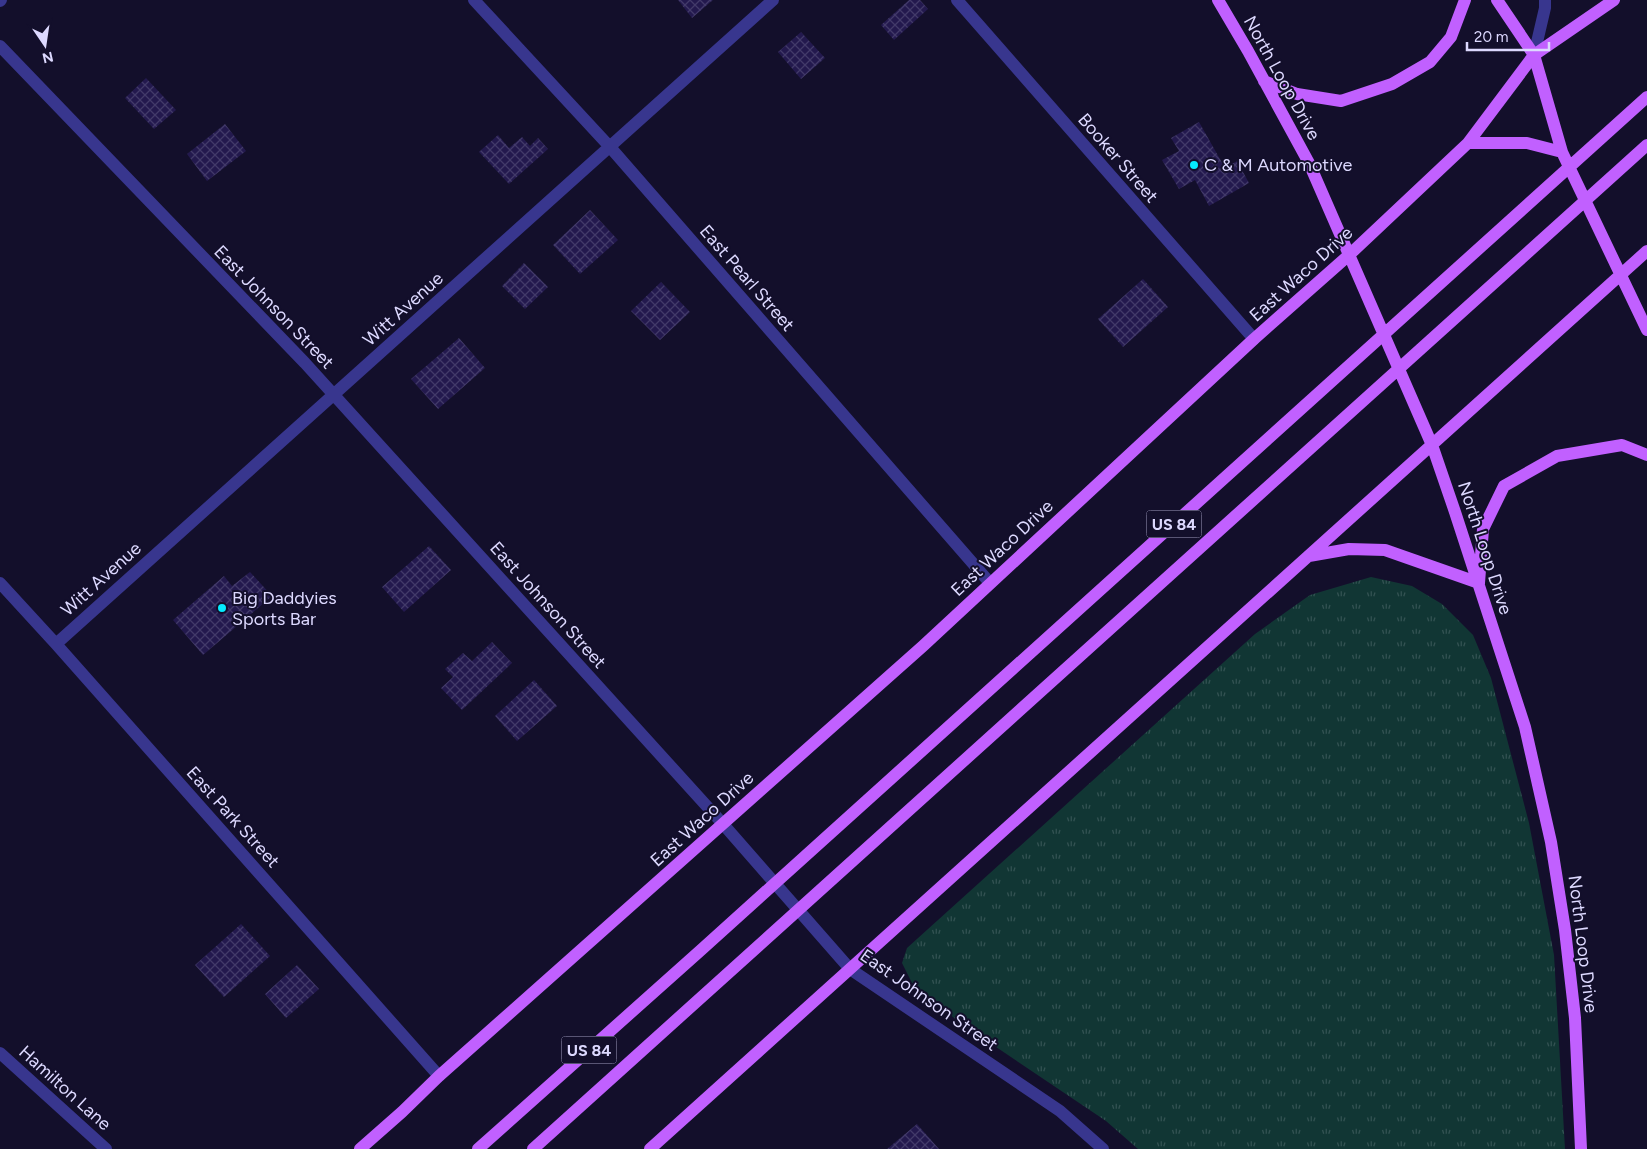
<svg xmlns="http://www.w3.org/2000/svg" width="1647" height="1149" viewBox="0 0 1647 1149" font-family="Figtree,sans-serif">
<defs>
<pattern id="grass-tufts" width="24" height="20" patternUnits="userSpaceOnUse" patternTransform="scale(1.25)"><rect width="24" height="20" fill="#113634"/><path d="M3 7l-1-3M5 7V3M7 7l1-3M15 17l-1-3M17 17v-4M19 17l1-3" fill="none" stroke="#335252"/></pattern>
<pattern id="building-cross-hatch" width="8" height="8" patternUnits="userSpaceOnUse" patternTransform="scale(1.25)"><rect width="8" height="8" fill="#23194e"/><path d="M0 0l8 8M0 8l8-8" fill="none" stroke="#423a69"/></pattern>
</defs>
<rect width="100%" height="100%" fill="#130f2b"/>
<path fill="url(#grass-tufts)" d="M1371,577l41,9 30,18 31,31 18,43 38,145 25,132 11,194h-427l-32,-28 -147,-99 -47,-39 -10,-20 5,-15 348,-314 55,-39z"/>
<path fill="url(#building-cross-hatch)" d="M678,0h35l-21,18z
M909,0h11l8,9 -34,31 -13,-15z
M801,32l24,26 -24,21 -23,-27z
M146,78l30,32 -22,19 -29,-31z
M1199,122l26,46 12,-7 12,22 -40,23 -14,-26 -16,9 -17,-29 17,-9 -8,-13z
M225,124l21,27 -39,30 -20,-27z
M498,135l11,13 13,-11 8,9 8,-8 10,11 -39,35 -30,-32z
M590,210l28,30 -38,34 -27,-29z
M524,263l24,24 -23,22 -23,-23z
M1143,279l25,28 -45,40 -25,-28z
M661,282l29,30 -30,28 -29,-29z
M459,338l26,30 -47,41 -27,-30z
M429,546l22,24 -47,42 -22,-25z
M250,572l22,24 -69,59 -30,-35 51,-44 8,10z
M492,642l20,21 -50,47 -21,-22 12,-11 -8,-8 18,-16 9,8z
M534,680l23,26 -40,35 -22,-25z
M241,924l29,32 -46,41 -29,-32z
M297,965l22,24 -33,29 -21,-24z
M917,1124l22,25h-52z"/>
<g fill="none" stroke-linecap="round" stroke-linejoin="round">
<path stroke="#38368e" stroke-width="12" d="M474,0l136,147 380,436
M957,0l297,339
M0,1l1,-1
M0,46l305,317 418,461 127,145 210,142 43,38
M1534,55l11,-47v-8
M0,583l56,61 383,432
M56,644l717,-644
M0,1053l106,96"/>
<path stroke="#c160ff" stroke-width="12" d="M1218,0l30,51 61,112 123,282 23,67 70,215 26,115 14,88 10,88 6,131
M1497,0l37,55 28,97 85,178
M1264,81l33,13 44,7 51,-17 38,-22 21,-25 14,-37
M1468,143h59l35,9
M1309,556l40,-7 36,1 94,33 4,-54 21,-43 53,-30 65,-11 25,10
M360,1149l42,-37 37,-36 484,-430 331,-307 95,-84 119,-112 66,-88 80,-55
M478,1149l223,-199 946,-853
M533,1149l1114,-1004
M650,1149l997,-898"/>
</g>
<g fill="#05ebff" stroke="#130f2b" stroke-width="2">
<circle cx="1194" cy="165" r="5"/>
<circle cx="222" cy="608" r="5"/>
</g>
<g text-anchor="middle" stroke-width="4" stroke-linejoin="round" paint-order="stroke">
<g fill="#130f2b" stroke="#a09cbf" stroke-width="1">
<rect x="1146.5" y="510.5" width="55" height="27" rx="4"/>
<rect x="561.5" y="1036.5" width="55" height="27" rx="4"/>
</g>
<g font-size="16" font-weight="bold" fill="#ddd9ff">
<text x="1174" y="530">US 84</text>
<text x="589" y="1056">US 84</text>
</g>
<g font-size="18" fill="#ddd9ff" stroke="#130f2b">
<text transform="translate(1282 78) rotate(61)" y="6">North Loop Drive</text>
<text transform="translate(1118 158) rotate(49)" y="6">Booker Street</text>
<text transform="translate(1301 274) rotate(-42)" y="6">East Waco Drive</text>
<text transform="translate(747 278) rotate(49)" y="6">East Pearl Street</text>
<text transform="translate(274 307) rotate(46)" y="6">East Johnson Street</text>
<text transform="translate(403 309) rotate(-42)" y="6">Witt Avenue</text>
<text transform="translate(1002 548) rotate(-43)" y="6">East Waco Drive</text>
<text transform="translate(1485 548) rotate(72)" y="6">North Loop Drive</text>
<text transform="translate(101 579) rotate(-42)" y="6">Witt Avenue</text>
<text transform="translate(548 605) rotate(48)" y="6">East Johnson Street</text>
<text transform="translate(233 817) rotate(48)" y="6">East Park Street</text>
<text transform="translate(702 819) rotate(-42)" y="6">East Waco Drive</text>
<text transform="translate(1583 944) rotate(83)" y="6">North Loop Drive</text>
<text transform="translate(929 1000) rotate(35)" y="6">East Johnson Street</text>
<text transform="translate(65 1088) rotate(42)" y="6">Hamilton Lane</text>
</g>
<g font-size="18" fill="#ddd9ff" stroke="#130f2b" text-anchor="start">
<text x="1204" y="171">C &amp; M Automotive</text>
<text x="232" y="604">Big Daddyies<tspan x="232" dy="21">Sports Bar</tspan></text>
</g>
</g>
<g transform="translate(45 45) rotate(167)" stroke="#130f2b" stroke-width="4" paint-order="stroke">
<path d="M0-4L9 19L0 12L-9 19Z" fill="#ddd9ff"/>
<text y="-8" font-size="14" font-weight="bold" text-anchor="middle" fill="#ddd9ff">N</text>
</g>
<path d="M1467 42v8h82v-8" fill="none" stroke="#ddd9ff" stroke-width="2.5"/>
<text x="1474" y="42" font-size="15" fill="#ddd9ff" stroke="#130f2b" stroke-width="4" paint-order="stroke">20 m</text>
</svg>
